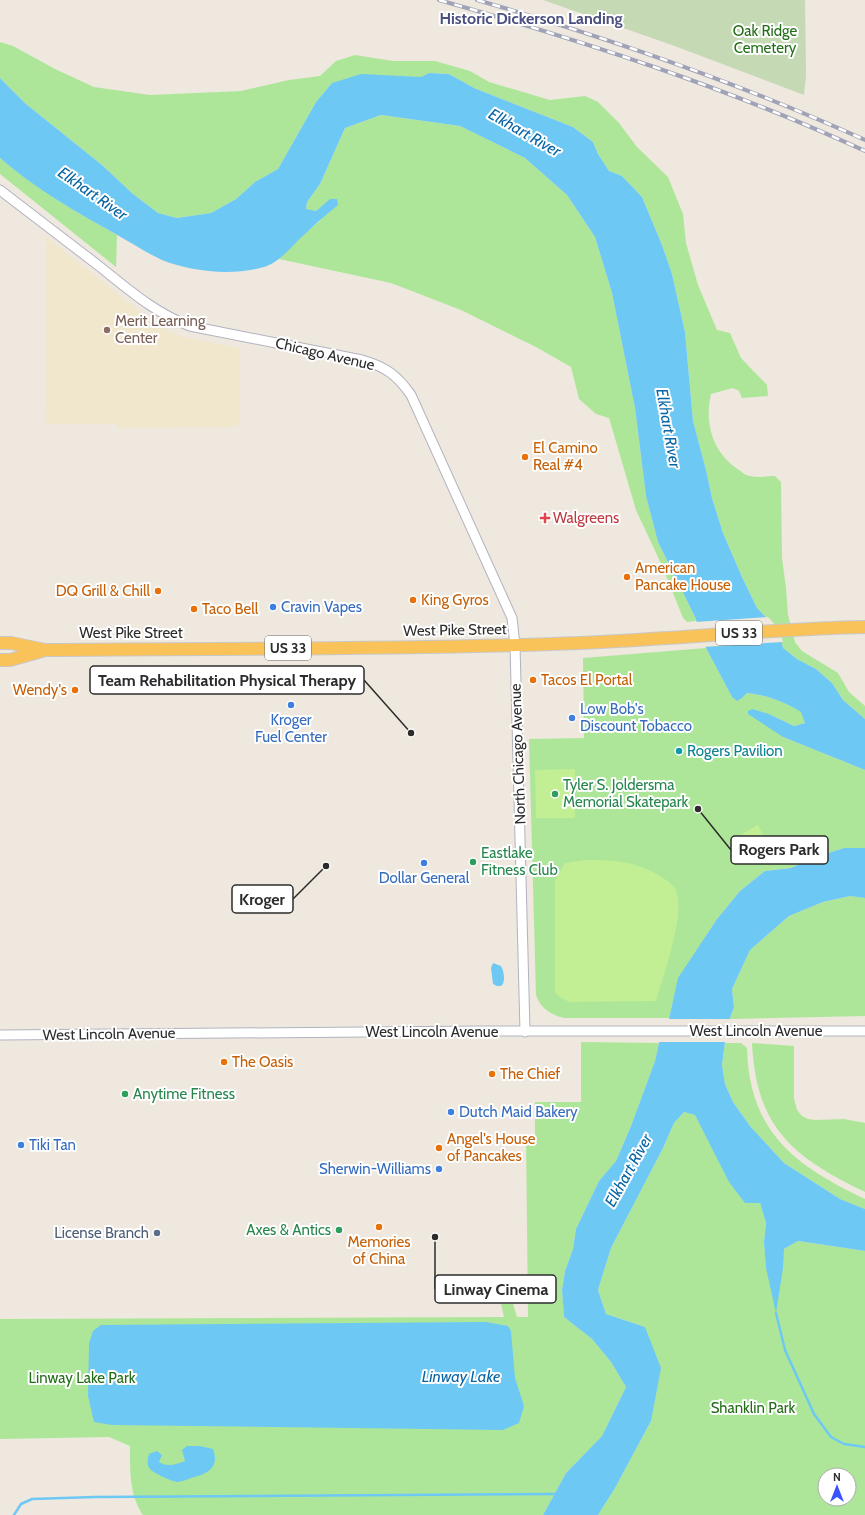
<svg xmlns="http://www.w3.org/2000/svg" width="865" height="1515" viewBox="0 0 865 1515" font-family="Cabin,sans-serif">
<rect width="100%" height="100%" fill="#eee8de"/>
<path fill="#f0e7cd" d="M46,237l97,77 18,13 13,7 14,4 52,10v71l-3,6 -4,2 -114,1 -4,-4h-70z"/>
<path fill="#aee699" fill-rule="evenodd" d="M0,42l13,4 42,23 39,18 56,8 91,-4 48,-11 31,-4 16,-15 19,-6 38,6h42l35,10 19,11 61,18 35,-4 13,6 21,21 18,24 31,30 15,37 3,29 12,42 19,45 13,3 11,25 26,27 1,11 -26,2 -3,-7 -6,-3 -22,6c-7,30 2,59 28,76 3,2 7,6 11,6 7,2 17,0 25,0l6,6 1,76 4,30 2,27 7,27 7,9 36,22 11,19 16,14v13l-22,-19 -11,-17 -16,-14 -19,-10 -14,-11 -4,-17 -22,-23 -15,-31 -19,-44 -11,-35 -6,-28 -13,-49 -8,-89 -13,-58 -10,-29 -20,-48 -20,-21 -13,-5 -11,-17 -5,-12 -20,-15 -99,-39 -25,-14 -20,-1 -8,4 -89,6 -16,19 -38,67 -23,13 -19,17 -25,14 -34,5 -19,-5 -25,-19 -31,-29 -76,-61 -26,-26z
M381,115l79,11 65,32 42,37 28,42 17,56 23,115 11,88 12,46 37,75 1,4 -9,1 -4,-4 -20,-50 -27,-58 -27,-92 -13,-4 -17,-15 -8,-32 -35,-20 -75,-37 -70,-27 -112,-24 28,-28 13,-10 11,-22 -15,12 -10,-1 1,-8 13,-18 25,-56z
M0,158c35,30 76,54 117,77l-1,32 -116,-93z
M706,648l26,49 10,1 5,-5c20,2 38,9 55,19l3,11 -11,3 -25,-12 14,23 82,33v78h-21l-31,10 -22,10 -26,3 -25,20 -23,28 -38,59 -10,40h-105c-13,-3 -24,-10 -28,-23l-7,-256 55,-1 -1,-80z
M850,896l15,2v118l-135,3 4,-12 -2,-18 18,-39 39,-34 34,-14z
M581,1042l78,1 -4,18 -24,65 -15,35 -17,20 -23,48 -3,20 -8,22 -3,19 2,27 28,22 19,23 15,25 -24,49 -36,37 -23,42h-400c-14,-20 -13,-46 -13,-69l-21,-9 -109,2v-120l504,-2 -3,-13h12l4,13h11l-2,-182h9v-33h46z
M725,1043h16l6,5c2,84 48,118 118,151v10l-25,-10 -56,-36 -34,-37 -17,-24 -8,-18 -3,-19z
M752,1043l42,3v52l3,12 5,6 6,3 8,1 28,-1 21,4v69c-72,-35 -109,-64 -113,-149z
M684,1112l11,3 8,14 57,74 6,20 -2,19 2,25 18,-18 14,-8 67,10v264h-267l17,-27 36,-67 -6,-94 -39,-13 -8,-24 13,-42 52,-100 11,-25zM825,1475h24v24h-24z"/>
<path fill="#c4d9b4" d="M543,0h262l1,76 -2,19 -132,-50z"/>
<path fill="#c2ee94" d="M575,769v49h-39l-1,-48z
M758,825l11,21 -28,15 -11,-20z
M586,860c29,0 49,1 74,16 6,4 13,8 16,14 10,23 -13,86 -20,111l-87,1 -9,-5 -5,-5v-111l10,-18z"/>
<path fill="#6ec8f4" d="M429,73l20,1 25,14 99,39 20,15 5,12 11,17 13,5 20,21 20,48 10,29 13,58 8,89 13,49 6,28 11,35 19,44 15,31 22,23 4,17 14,11 19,10 16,14 11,17 22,19v51l-82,-33 -35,-23v-3l4,-2 17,5 25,12 11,-3 -4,-11c-16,-10 -34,-17 -54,-19l-5,5 -5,3 -5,-4 -26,-49 -11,-31 -37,-75 -12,-46 -11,-88 -23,-115 -17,-56 -28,-42 -42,-37 -65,-32 -79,-11 -36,13 -25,56 -13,18 -1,7 10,2 14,-12h7l1,6c-11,9 -22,18 -32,28 -13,11 -25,29 -42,34 -32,9 -72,5 -102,-7 -15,-7 -29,-16 -43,-24 -41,-23 -84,-47 -119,-78v-80l26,26 76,61 31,29 25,19 19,5 34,-5 25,-14 19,-17 23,-13 38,-67 16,-19 29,-9 60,3z
M844,848h21v50l-15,-2 -27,6 -34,14 -39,34 -18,39 2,18 -7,20 -5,38 3,19 8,18 17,24 34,37 56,36 25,10v42l-67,-10 -14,8 -1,19 -7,45 -10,-45 -2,-26 2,-19 -6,-20h-15l-16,-21 -34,-67 -11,-3 -10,11 -11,25 -52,100 -13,42 8,24 39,13 16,41 -10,53 -36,67 -17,27h-55l23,-42 36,-37 24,-49 -15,-25 -19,-23 -28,-22 -2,-27 3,-19 8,-22 3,-20 23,-48 17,-20 15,-35 24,-65 4,-18 8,-15 11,-50 39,-59 23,-28 25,-20 26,-3 22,-10z
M493,963l8,3c3,5 5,16 0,20h-4l-4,-2 -2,-16z
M486,1322l22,4 3,5 4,47 9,28 -5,17 -16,7 -391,-5 -18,-3 -6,-26 1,-53 4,-12 8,-6z
M187,1446h13l13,3c7,19 -6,25 -22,29 -4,2 -9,3 -13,4 -5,0 -25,-9 -28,-13 -4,-5 -2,-10 -1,-15l8,-3 5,4 -3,7c7,5 17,3 26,-1l-3,-11z"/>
<path fill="#eee8de" d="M768,617l12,13 3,12 -80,5 -8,-25z
M666,1019h66l-5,23h-70l8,-15z"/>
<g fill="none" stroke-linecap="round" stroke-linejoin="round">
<path stroke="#6ec8f4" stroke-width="2.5" d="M776,1313l9,37 29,64 17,23 13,7 21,3
M14,1515l7,-11 11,-5 63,-2 461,-3"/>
<g stroke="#b2b3c0" stroke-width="11">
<path id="tertiary" d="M0,190c33,25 66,51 99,76 29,23 57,48 91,60l172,34c24,7 35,15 49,35l101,223 3,27 10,387
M0,1035l479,-4h386"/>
</g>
<g stroke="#c8c8c8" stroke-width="14">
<path id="trunk" d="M0,643h11l34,7c169,-2 338,0 507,-6 104,-3 209,-15 313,-17
M0,660h10l32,-9"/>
</g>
<use href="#tertiary" stroke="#fff" stroke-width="9"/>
<use href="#trunk" stroke="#fac35a" stroke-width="12"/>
<g stroke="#a0a2b7" stroke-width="4">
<path id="rail" d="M439,0c145,41 289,88 426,151
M477,0c132,38 262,83 388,140"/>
</g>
<use href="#rail" stroke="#fff" stroke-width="2.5" stroke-dasharray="8" stroke-linecap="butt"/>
</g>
<circle fill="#8d6e63" stroke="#fff" stroke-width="1.5" cx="107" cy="330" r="4"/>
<g fill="#e8710a" stroke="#fff" stroke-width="1.5">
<circle cx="525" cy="457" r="4"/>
<circle cx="627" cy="577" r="4"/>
<circle cx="158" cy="591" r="4"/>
<circle cx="413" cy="600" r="4"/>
<circle cx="194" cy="609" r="4"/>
<circle cx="533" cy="680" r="4"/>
<circle cx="75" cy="690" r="4"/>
<circle cx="224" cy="1062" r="4"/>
<circle cx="492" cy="1074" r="4"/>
<circle cx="439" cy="1148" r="4"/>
<circle cx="379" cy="1227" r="4"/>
</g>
<path fill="#e0444e" stroke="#fff" stroke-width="1.5" d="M543 512h4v4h4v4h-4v4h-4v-4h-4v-4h4z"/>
<g fill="#3f7fe0" stroke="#fff" stroke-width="1.5">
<circle cx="273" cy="607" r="4"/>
<circle cx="291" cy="705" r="4"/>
<circle cx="572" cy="718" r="4"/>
<circle cx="424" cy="863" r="4"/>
<circle cx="451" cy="1112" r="4"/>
<circle cx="21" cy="1145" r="4"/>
<circle cx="439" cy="1169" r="4"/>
</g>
<circle fill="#0f9aa8" stroke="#fff" stroke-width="1.5" cx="679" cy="751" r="4"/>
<g fill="#2e9e5b" stroke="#fff" stroke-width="1.5">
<circle cx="555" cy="794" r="4"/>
<circle cx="473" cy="862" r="4"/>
<circle cx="125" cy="1094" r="4"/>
<circle cx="339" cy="1230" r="4"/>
</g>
<circle fill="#5c6f8a" stroke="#fff" stroke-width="1.5" cx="157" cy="1233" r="4"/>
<g text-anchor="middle" stroke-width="4" stroke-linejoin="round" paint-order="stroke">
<g fill="#fff" stroke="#6b6b6b" stroke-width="1">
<rect x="716" y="621" width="46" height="24" rx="3"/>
<rect x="265" y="636" width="46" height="24" rx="3"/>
</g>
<g font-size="14" font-weight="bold" fill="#2c2c2c">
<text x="739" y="638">US 33</text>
<text x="288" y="653">US 33</text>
</g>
<g font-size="15" fill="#246d18" stroke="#fff">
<text x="765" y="36">Oak Ridge<tspan x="765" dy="17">Cemetery</tspan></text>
<text x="82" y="1383">Linway Lake Park</text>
<text x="753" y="1413">Shanklin Park</text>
</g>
<g font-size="15" fill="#785e54" stroke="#fff" text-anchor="start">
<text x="115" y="326">Merit Learning<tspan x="115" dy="17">Center</tspan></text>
</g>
<g font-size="15" fill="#2c2c2c" stroke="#fff">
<text transform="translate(325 354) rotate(13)" y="5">Chicago Avenue</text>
<text transform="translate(455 630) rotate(-1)" y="5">West Pike Street</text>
<text x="131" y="638">West Pike Street</text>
<text transform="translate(518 754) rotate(-92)" y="5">North Chicago Avenue</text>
<text x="756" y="1036">West Lincoln Avenue</text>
<text x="432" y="1037">West Lincoln Avenue</text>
<text transform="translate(109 1034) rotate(-1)" y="5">West Lincoln Avenue</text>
</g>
<g font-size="15" fill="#c56008" stroke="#fff" text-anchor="start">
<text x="533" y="453">El Camino<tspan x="533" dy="17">Real #4</tspan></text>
<text x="635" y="573">American<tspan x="635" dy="17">Pancake House</tspan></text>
<text x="150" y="596" text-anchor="end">DQ Grill &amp; Chill</text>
<text x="421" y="605">King Gyros</text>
<text x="202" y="614">Taco Bell</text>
<text x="541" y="685">Tacos El Portal</text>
<text x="67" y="695" text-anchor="end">Wendy's</text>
<text x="232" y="1067">The Oasis</text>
<text x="500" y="1079">The Chief</text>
<text x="447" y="1144">Angel's House<tspan x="447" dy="17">of Pancakes</tspan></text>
<text x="379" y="1247" text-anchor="middle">Memories<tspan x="379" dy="17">of China</tspan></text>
</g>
<g font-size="15" fill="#be3a42" stroke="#fff" text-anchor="start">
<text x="553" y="523">Walgreens</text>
</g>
<g font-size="15" fill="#366cbe" stroke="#fff" text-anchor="start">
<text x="281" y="612">Cravin Vapes</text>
<text x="580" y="714">Low Bob's<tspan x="580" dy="17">Discount Tobacco</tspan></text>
<text x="291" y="725" text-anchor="middle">Kroger<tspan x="291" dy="17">Fuel Center</tspan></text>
<text x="424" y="883" text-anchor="middle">Dollar General</text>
<text x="459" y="1117">Dutch Maid Bakery</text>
<text x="29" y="1150">Tiki Tan</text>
<text x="431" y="1174" text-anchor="end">Sherwin-Williams</text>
</g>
<g font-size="15" fill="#0d838f" stroke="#fff" text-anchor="start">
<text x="687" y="756">Rogers Pavilion</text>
</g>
<g font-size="15" fill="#27864d" stroke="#fff" text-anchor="start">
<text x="563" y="790">Tyler S. Joldersma<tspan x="563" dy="17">Memorial Skatepark</tspan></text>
<text x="481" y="858">Eastlake<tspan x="481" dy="17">Fitness Club</tspan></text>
<text x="133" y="1099">Anytime Fitness</text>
<text x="331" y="1235" text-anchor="end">Axes &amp; Antics</text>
</g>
<g font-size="15" fill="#4e5e75" stroke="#fff" text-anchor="end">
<text x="149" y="1238">License Branch</text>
</g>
<g font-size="16" font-weight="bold" fill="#4a507f" stroke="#fff">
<text x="531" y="24">Historic Dickerson Landing</text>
</g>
<g font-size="16" font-style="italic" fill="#0865a4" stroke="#fff">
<text transform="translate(525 132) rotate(30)" y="6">Elkhart River</text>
<text transform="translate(93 193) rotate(35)" y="6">Elkhart River</text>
<text transform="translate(669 428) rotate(80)" y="6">Elkhart River</text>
<text transform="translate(628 1170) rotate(-61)" y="6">Elkhart River</text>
<text x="461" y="1382">Linway Lake</text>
</g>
</g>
<path fill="none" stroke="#2c2c2c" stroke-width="1.5" d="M411 733L364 680M698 809L731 850M326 866L293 899M435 1237L435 1289"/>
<g fill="#2c2c2c" stroke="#fff" stroke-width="1.5">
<circle cx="411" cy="733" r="4"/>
<circle cx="698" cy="809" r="4"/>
<circle cx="326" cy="866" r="4"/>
<circle cx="435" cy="1237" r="4"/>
</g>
<g fill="#fff" stroke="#2c2c2c" stroke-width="1.5">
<rect x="90" y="666" width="274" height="28" rx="4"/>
<rect x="731" y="836" width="97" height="28" rx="4"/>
<rect x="232" y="885" width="61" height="28" rx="4"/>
<rect x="435" y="1275" width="121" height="28" rx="4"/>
</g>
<g font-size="16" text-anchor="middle" font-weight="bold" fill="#2c2c2c">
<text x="227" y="686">Team Rehabilitation Physical Therapy</text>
<text x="779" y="855">Rogers Park</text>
<text x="262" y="905">Kroger</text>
<text x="496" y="1295">Linway Cinema</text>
</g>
<g transform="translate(837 1487)"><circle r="19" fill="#ffffff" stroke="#ababab"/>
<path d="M0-3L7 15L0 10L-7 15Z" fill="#3a53ff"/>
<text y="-6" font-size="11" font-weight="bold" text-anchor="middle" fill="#2c2c2c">N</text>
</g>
</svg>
